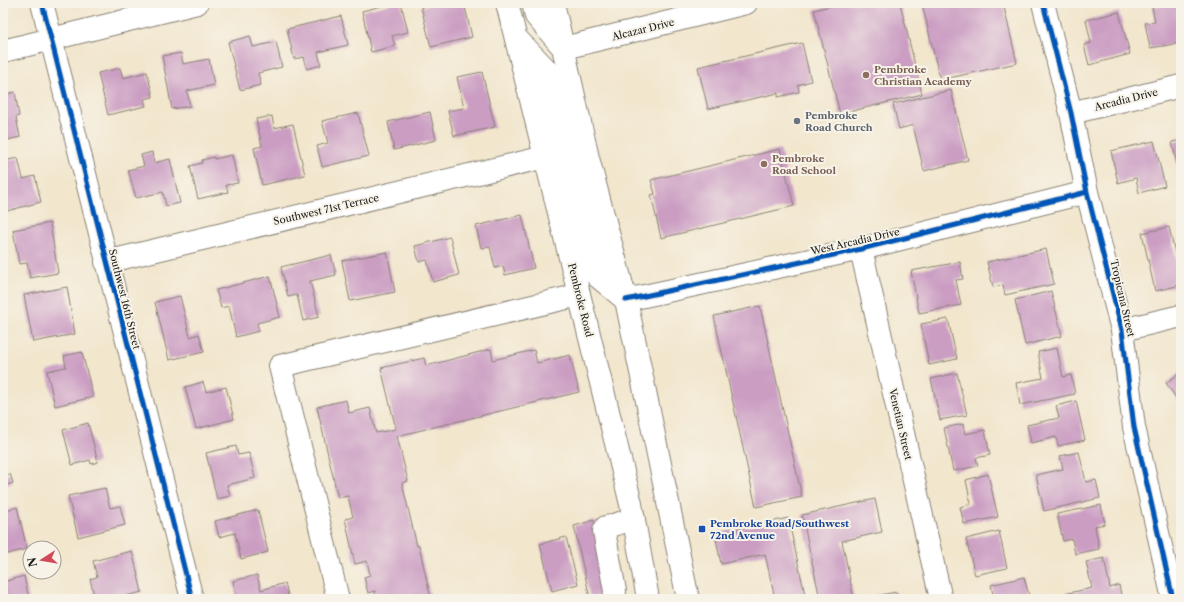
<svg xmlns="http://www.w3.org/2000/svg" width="1184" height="602" viewBox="0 0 1184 602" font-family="'Libre Caslon Text',serif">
<rect width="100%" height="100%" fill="#f7f3e8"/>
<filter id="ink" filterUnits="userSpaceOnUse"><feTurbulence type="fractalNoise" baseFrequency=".025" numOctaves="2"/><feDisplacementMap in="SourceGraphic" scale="8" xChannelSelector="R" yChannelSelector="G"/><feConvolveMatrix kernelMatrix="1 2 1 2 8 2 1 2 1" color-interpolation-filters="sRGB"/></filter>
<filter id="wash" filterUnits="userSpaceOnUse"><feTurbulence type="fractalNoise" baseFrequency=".012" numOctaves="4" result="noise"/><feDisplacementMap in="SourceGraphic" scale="16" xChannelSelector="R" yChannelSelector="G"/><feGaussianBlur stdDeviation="0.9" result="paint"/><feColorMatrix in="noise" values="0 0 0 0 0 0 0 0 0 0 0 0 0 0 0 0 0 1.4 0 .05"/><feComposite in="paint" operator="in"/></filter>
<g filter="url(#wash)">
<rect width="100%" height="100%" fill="#f2e6cd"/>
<g id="blocks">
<path fill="#cb9dc3" d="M394,3h7l7,29 -16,4 3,10 -24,6 -9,-41z
M437,3h27l8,34 -41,10 -10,-40z
M842,3h58l22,91 -82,20 -26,-104z
M922,3h81l14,60 -77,17z
M1174,3h7v40l-31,5 -5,-25 10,-1 -3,-15z
M1119,12l11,42 -41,11 -5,-20 7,-2 -5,-23z
M341,16l7,29 -30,7 3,13 -14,4 -3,-12 -10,2 -7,-30z
M250,36l3,11 23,-5 6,25 -24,6 3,12 -21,5 -12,-48z
M802,43l9,38 -13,4 1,7 -21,5v-4l-70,16 -10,-42z
M181,53l2,11 26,-5 5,26 -27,6 3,15 -18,3 -10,-53z
M120,68l3,10 24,-6 6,25 -9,2 2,7 -38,9 -10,-42z
M482,72l13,55 -41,9 -6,-25 16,-3 -7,-31z
M951,90l17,70 -44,11 -11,-46 -14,4 -6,-25z
M15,92l4,24 -3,1 4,20 -17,4v-46z
M430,112l6,28 -42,10 -6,-28z
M358,113l11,43 -47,11 -5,-21 11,-3 -6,-22z
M272,116l2,12 19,-4 12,51 -43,10 -8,-37 8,-2 -6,-27z
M1181,140v31l-2,1 -7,-30z
M1154,141l11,45 -26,7 -3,-15 -18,5 -7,-32z
M780,149l14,57 -133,32 -10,-43 4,-1 -4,-14z
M152,152l2,11 16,-4 10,44 -14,3 -3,-14 -27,6 -8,-28 16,-4 -3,-11z
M232,155l6,28 -12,2 2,7 -30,7 -8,-33 12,-3v-3l12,-3v2z
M18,158l5,21 12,-3 6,26 -38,10v-51z
M522,215l12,53 -29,7 -2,-9 -8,2 -5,-21 -9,1 -5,-22z
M50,223l8,50 -28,5 -3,-15 -8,1 -6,-34z
M1169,227l12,52v6l-26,6 -13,-58z
M450,237l9,38 -26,7 -6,-22 -8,2 -4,-16z
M1046,249l8,35 -49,11 -2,-10 -10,2 -6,-25z
M387,252l8,40 -45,9 -8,-40z
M331,255l5,20 -26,6 9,36 -16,4 -6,-26 -9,2 -7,-30z
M960,262l3,17 -7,1 5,25 -42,8 -8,-42z
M270,276l10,41 -23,6 2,8 -23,6 -7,-31 -8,2 -5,-18z
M67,287l8,47 -42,8 -9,-47z
M1051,291l11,45 -37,9 -10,-45z
M180,296l10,41 9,-3 5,18 -35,8 -14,-58z
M760,306l42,191 -46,10 -42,-191z
M948,319l9,40 -28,6 -8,-41z
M1057,348l6,29 8,-2 4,19 -55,11 -4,-22 27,-5 -5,-26z
M491,349l2,11 41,-10 3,13 33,-8 9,37 -182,44 11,45 -6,2 15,63h2l12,53h-55l-1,-8 -7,2 -4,-16 6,-2 -3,-14 -12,3 -10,-45 8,-2 -5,-21 -10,2 -21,-91 29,-7 3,13 21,-5 6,25 20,-4 -15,-61 43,-10 2,8z
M82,352l11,45 -38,9 -8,-35 19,-4 -2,-11z
M1181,372v33l-15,-22z
M957,373l10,42 -27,5 -9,-41z
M203,382l3,10 20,-5 8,32 -38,10 -11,-42z
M1076,401l9,39 -27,6 -2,-9 -25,6 -4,-18 32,-7 -3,-12z
M88,423l10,39 -7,2 -1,-4 -18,5 -9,-35z
M963,424l2,10 20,-4 5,25 -14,3 2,8 -25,5 -9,-43z
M236,446l2,9 11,-2 6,25 -28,7 3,11 -13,3 -11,-46z
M1079,452l7,30 10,-2 4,18 -56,13 -8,-36 27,-6 -3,-13z
M10,474l3,9 -10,3v-10z
M988,474l10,43 -34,7 -4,-17 11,-3 -5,-24z
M105,488l5,20 10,-2 5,19 -47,12 -10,-41z
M875,499l7,33 -40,9 12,58h-34l-18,-84z
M1101,505l4,19 -10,2 4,23 -24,5 -3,-15 -9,2 -6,-27z
M17,507l10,42 -24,6v-44z
M258,510l10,42 -27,7 -6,-26 -16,4 -4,-16z
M788,518l18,81h-31l-10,-45 -44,10 -6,-30z
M594,520l18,73 -22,5 -16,-72z
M999,531l8,37 -32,7 -9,-36z
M566,537l12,47 -26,7 -12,-47z
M132,551l10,41 -28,7h-19l-5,-20 7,-2 -4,-16z
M1104,558l6,30 9,-3 3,14h-57l-1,-5 28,-6 -6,-26z
M257,575l4,15 24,-7 4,16h-52l-4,-18z
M24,576l5,23h-26v-17z
M1024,577l5,19 -10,3h-25l-3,-14z
M896,592l2,7h-33v-1z"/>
</g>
</g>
<g filter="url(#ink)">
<use href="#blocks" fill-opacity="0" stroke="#878174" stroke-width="1"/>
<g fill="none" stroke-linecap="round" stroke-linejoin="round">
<g stroke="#878174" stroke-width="24">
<path id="minor" d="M42,3l150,596
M1043,3l28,110 16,79 35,138 12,97 39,172
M564,48l182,-45
M3,51l194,-48
M1071,113l110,-27
M861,249l80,350
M106,262l439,-105
M626,300l235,-51 226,-57
M1122,330l59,-14
M338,599l-58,-233 299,-71
M614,599l1,-8 -11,-60 2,-4 28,-8"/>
</g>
<g stroke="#878174" stroke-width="24">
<path id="major" d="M507,3l124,501 17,95
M533,3l3,13 24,28
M553,3l35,155 38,142 62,299
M517,39l28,29 52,208 29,24"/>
</g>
<use href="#minor" stroke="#fff" stroke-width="22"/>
<use href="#major" stroke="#fff" stroke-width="22"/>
<g stroke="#f7f3e8" stroke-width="8">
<path id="cycleway" d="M42,3l150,596
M1043,3l28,110 16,79 35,138 12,97 39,172
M626,300l235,-51 226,-57"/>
</g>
<use href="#cycleway" stroke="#0057b8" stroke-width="5"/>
</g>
</g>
<g fill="#8d6e63" stroke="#f7f3e8" stroke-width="1.5">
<circle cx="866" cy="75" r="4"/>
<circle cx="764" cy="164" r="4"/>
</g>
<circle fill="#6b7280" stroke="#f7f3e8" stroke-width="1.5" cx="797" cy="121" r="4"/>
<rect fill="#1a4fb4" stroke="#f7f3e8" stroke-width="1.5" x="698" y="525" width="8" height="8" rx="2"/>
<g text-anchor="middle" stroke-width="4" stroke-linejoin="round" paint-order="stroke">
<g font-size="10" fill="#1c1c1c" stroke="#f7f3e8">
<text transform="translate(643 29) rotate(-14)" y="4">Alcazar Drive</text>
<text transform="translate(1126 99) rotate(-14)" y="4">Arcadia Drive</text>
<text transform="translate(326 209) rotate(-13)" y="4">Southwest 71st Terrace</text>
<text transform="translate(855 241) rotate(-13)" y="4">West Arcadia Drive</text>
<text transform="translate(1123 298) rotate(77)" y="4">Tropicana Street</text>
<text transform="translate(125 299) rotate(76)" y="4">Southwest 16th Street</text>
<text transform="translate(581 300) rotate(76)" y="4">Pembroke Road</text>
<text transform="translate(901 424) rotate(77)" y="4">Venetian Street</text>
</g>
<g font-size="10" font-weight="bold" fill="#785e54" stroke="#f7f3e8" text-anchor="start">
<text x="874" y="73">Pembroke<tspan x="874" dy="12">Christian Academy</tspan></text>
<text x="772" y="162">Pembroke<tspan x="772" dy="12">Road School</tspan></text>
</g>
<g font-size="10" font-weight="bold" fill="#5b616d" stroke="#f7f3e8" text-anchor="start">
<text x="805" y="119">Pembroke<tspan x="805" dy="12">Road Church</tspan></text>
</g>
<g font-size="10" font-weight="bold" fill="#164399" stroke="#f7f3e8" text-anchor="start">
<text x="710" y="527">Pembroke Road/Southwest<tspan x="710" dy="12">72nd Avenue</tspan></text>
</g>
</g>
<rect width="1184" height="602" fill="none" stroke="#f7f3e8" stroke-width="16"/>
<g transform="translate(42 560) rotate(258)"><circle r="19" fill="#f7f3e8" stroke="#9f9d96"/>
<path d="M0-3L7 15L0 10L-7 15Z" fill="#d1495b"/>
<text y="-6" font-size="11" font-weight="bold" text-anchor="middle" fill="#1c1c1c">N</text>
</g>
</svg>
